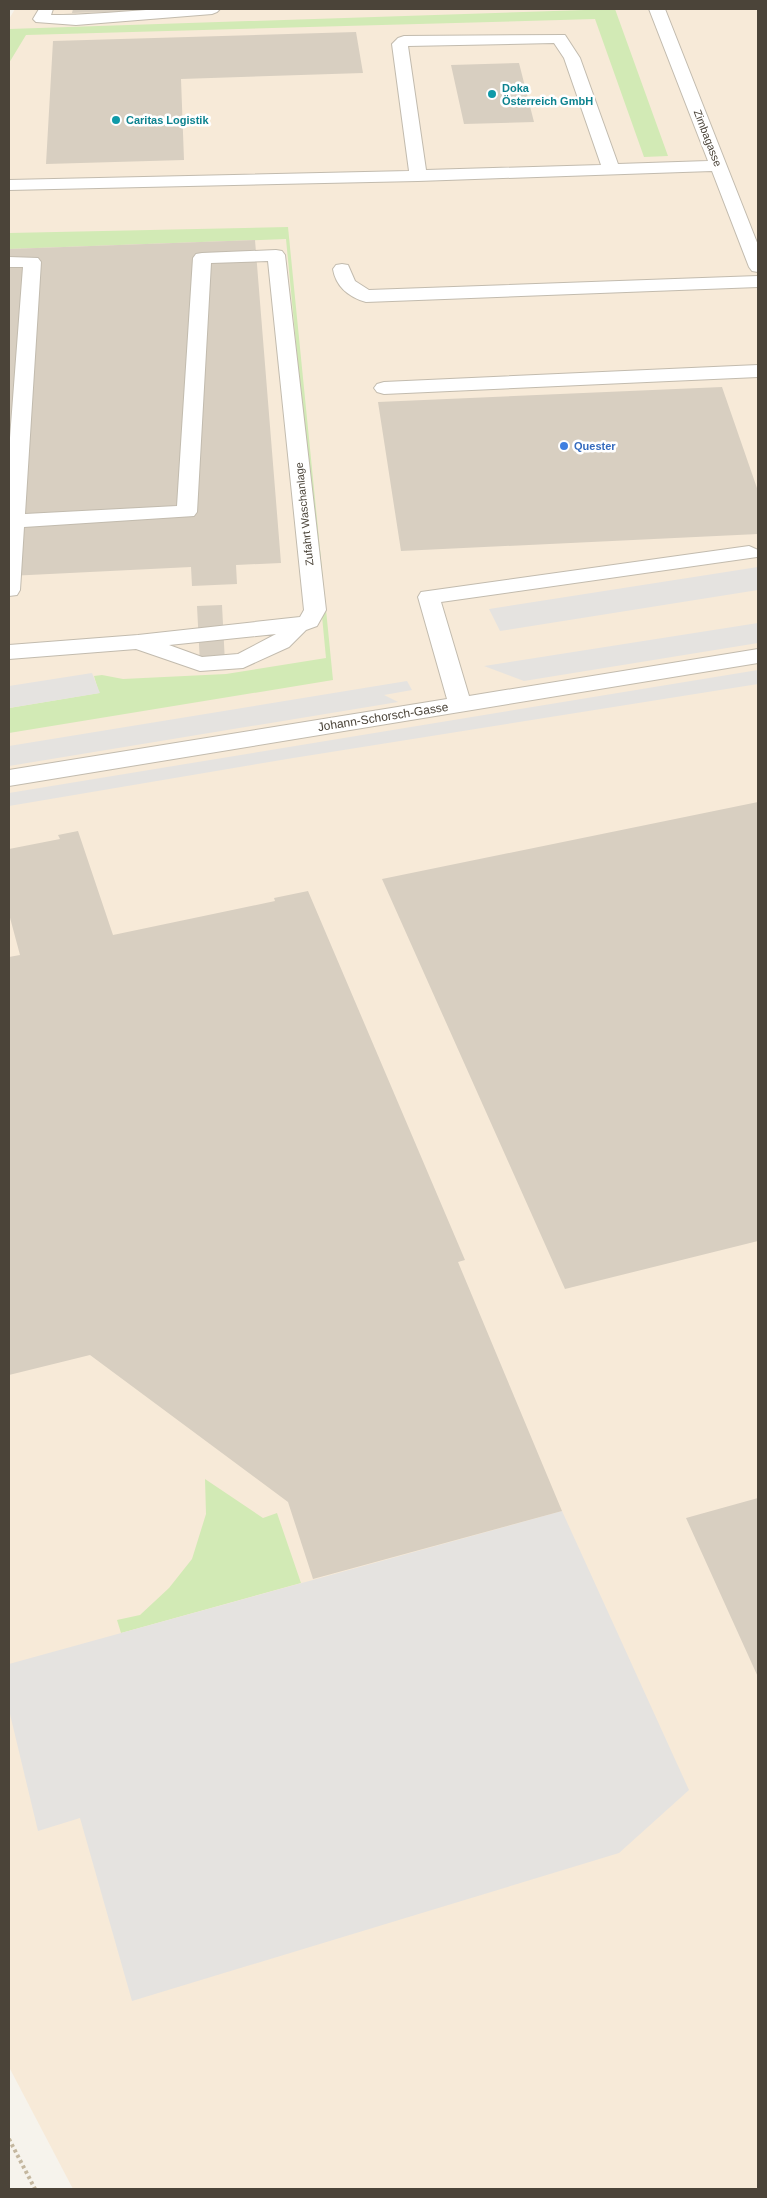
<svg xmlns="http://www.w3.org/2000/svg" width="767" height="2198" viewBox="0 0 767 2198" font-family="Helvetica,sans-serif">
<rect width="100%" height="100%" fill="#f6f3ec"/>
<path fill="#f7ead8" d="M15,9h743v2180h-685l-64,-122v-2048z"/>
<path fill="#d2eab5" d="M615,9l53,147 -24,1 -49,-138 -569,16 -17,28v-34z
M288,227l45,453 -324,53v-25l90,-15 -5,-17 8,-1 21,4 103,-5 100,-16 -40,-419 -277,10v-16z
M205,1479l58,39 14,-5 24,70 -180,50 -4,-13 23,-5 29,-27 23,-29 14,-45z"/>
<path fill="#e5e3e0" d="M758,567v23l-258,41 -11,-22z
M758,623v20l-234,38 -40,-15z
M758,670v14l-471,75 -278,47v-13z
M92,673l8,20 -91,15v-22z
M407,681l5,9 -28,5 14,7 -389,64v-20z
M562,1511l127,279 -70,63 -487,148 -52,-183 -42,13 -29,-121v-46z"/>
<path fill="#d8cfc1" d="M73,9h100v1l-101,3z
M356,32l7,41 -182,6 3,81 -138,4 7,-123z
M519,63l15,59 -70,2 -13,-59z
M255,240l26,323 -45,2 1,19 -45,2 -1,-19 -182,9v-327z
M722,387l36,104v43l-357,17 -23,-149z
M222,605l3,58 -25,1 -3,-58z
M758,802v439l-193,48 -183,-410z
M78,831l35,104 162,-34 -1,-3 34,-7 157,369 -7,2 104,249 -249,68 -25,-77 -198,-147 -81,20v-418l11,-2 -11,-41v-65l51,-10 -2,-4z
M758,1498v179l-72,-159z"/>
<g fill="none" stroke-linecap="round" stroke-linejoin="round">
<g stroke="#c2bbae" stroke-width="2">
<path id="minor" d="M39,9h14l-2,6c56,1 112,-10 169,-6l-3,3 -5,2 -136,11 -40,-3 -3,-3z
M649,9h16l93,236v27l-6,-1 -3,-4 -37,-96 -294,10 -409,9v-10l400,-9 -17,-127 6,-6 6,-2 161,-1 15,23 38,106 90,-3zM554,43l10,15 37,107 -175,5 -18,-124z
M276,250l6,1 3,4 41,355 -9,16 -11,4 -17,17 -46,21 -43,3 -64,-22 -127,10v-14l129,-10 162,-18 4,-7 -36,-349 -57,2 -14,249 -3,4 -170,11 -4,63 -3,5 -8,1v-145l14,-184h-14v-10l29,1 3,4 -16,252 152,-8 16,-248 3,-4 6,-1zM276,634l-38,20 -36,3 -33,-12z
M342,264l6,1 7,16 14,9 389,-14v11l-392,15c-17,-5 -30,-15 -33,-33l3,-4z
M758,365v12l-374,17 -7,-2 -3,-4 3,-4 7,-2z
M749,546l9,4 -1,7 -316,45 28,94 289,-47v14l-749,123v-16l438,-71 -29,-102 3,-5z"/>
</g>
<path stroke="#c4b79f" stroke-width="4" stroke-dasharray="3 3" stroke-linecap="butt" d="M9,2139l26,50"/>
<use href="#minor" fill="#fff" fill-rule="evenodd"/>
</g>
<g fill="#0f9aa8" stroke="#fff" stroke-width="2">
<circle cx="492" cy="94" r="5"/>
<circle cx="116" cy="120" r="5"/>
</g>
<circle fill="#3f7fe0" stroke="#fff" stroke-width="2" cx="564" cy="446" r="5"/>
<g text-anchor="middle" stroke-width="5" stroke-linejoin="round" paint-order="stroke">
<g font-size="11" font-weight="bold" fill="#0d838f" stroke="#fff" text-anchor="start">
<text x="502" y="92">Doka<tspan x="502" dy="13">Österreich GmbH</tspan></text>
<text x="126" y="124">Caritas Logistik</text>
</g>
<g font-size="11" fill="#4b4439" stroke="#fff">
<text transform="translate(708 138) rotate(69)" y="4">Zimbagasse</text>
<text transform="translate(304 514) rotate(-96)" y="4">Zufahrt Waschanlage</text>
</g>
<g font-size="11" font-weight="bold" fill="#366cbe" stroke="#fff" text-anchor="start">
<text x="574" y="450">Quester</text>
</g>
<g font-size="12" fill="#4b4439" stroke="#fff">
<text transform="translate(383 717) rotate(-9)" y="4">Johann-Schorsch-Gasse</text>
</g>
</g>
<rect width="767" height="2198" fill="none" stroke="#4b4439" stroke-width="20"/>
</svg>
